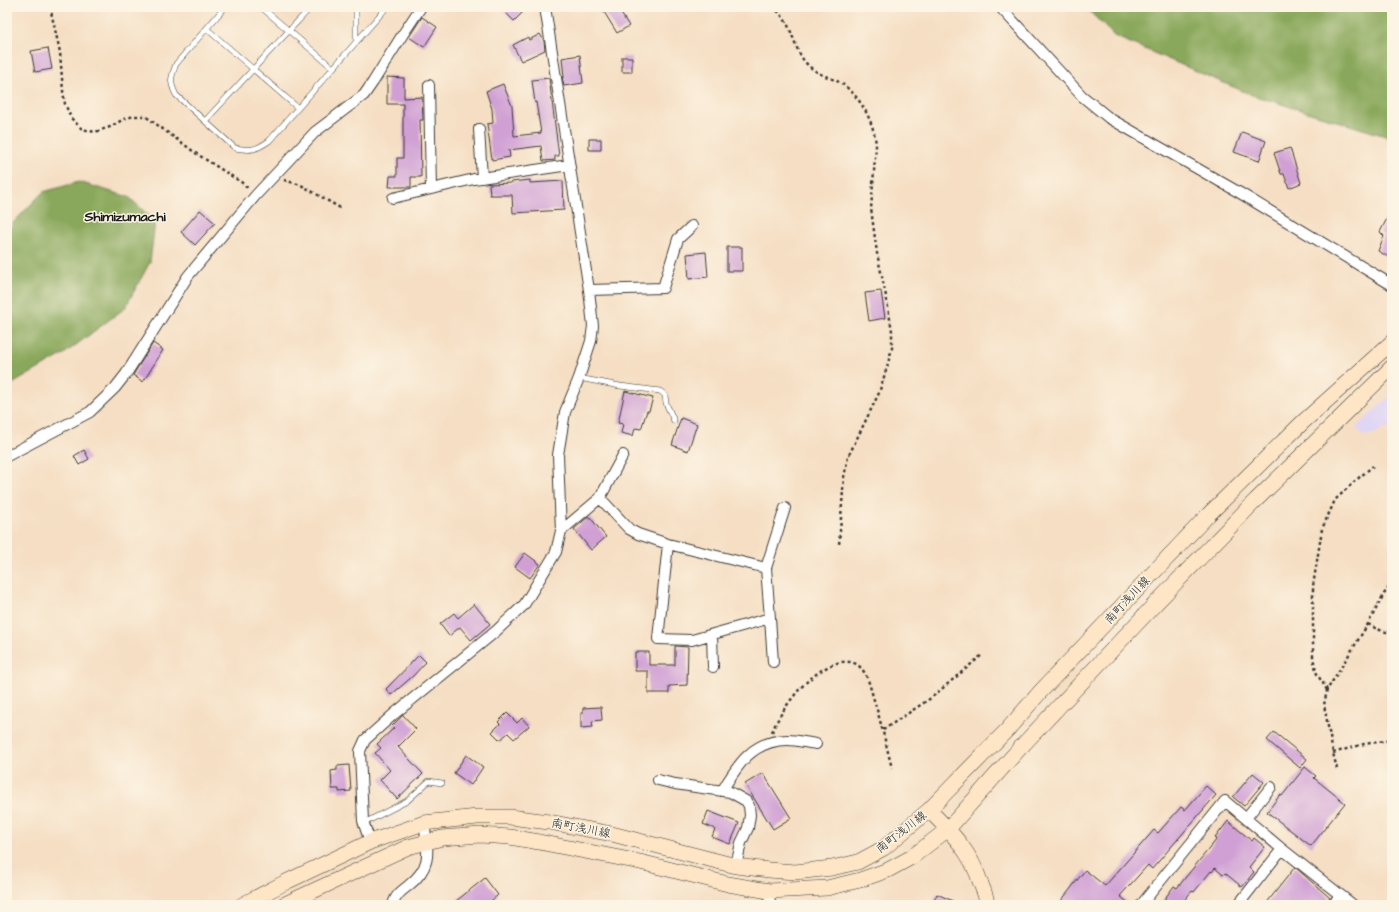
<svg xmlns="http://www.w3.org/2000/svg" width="1399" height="912" viewBox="0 0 1399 912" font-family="'Architects Daughter','Klee One',sans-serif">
<rect width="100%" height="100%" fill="#fcf5e5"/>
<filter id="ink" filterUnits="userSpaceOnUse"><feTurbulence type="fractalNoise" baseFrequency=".025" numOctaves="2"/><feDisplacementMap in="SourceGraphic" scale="8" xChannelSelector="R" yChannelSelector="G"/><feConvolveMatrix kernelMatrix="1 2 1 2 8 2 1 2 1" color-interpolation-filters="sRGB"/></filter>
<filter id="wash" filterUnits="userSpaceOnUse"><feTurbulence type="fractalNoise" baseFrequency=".012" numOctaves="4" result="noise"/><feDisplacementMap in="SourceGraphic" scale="16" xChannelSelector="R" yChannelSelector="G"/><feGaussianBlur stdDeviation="0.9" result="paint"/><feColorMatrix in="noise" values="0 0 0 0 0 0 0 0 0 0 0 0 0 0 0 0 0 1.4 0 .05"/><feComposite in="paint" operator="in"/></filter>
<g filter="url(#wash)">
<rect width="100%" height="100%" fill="#f5dec3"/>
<path fill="#dfd5f5" d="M1392,394v32l-16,7 -12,3 -8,-8z"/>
<path fill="#8aa85b" stroke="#53623c" d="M1085,7h307v131l-140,-43 -138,-59z
M79,182l50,15 26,25 -5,40 -25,46 -61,46 -57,33v-153l6,-11 30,-31z"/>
<g id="blocks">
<path fill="#d0a0d5" d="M500,7h18l5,5 -9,9z
M601,7h16l12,19 -12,7z
M422,17l15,10 -13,20 -15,-10z
M540,34l4,7 1,9 -24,11 -8,-16 15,-8 1,3z
M48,48l4,21 -17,3 -4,-21z
M580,55l3,28 -19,3 -2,-9h2l-2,-19z
M622,57h10v15h-10z
M387,77l17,1v20l18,-1 1,23h-3l1,57h-10v10h-22l1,-11h7v-18h6v-54h-16z
M549,78l10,78h-4v4l-12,1 -2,-15 -32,4 1,7 -18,3 -5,-36 6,-1 -1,-14 -6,-18 17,-7 9,22 2,30 27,-3 -5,-31 -1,1 -3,-23z
M1242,132l24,9 -7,20 -25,-9z
M589,139h12v11h-12z
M1290,148l11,35 -12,5 -5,-14h-3l-7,-21z
M530,180v3l33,-2 1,29 -51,3 -1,-18h-22l-1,-11 22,-1v-1z
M1392,209v50l-14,-8 6,-15 -4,-4z
M200,210l15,13 -20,22 -14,-13z
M727,247h15v24h-15z
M706,252l2,25 -19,2 -2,-25z
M881,291l4,27 -16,3 -4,-28z
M153,343l10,7 -20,32 -10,-7z
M625,391l28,7 -4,13h-2l-6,18 -6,-1 -2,8 -12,-3 2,-9 -5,-1z
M681,418l16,6 -9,27 -16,-6z
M84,450l5,9 -10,6 -5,-9z
M589,516l17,21 -15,13 -17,-21z
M525,553l15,11 -10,14 -15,-11z
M474,604l16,20 -19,16 -11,-13 -11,9 -9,-12 14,-11 4,5z
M675,646l13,1 -1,38 -18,1v7h-21v-22h-13v-19h14v13h26z
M419,655l7,7 -13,14 -22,19 -5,-6z
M601,707l1,13 -10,1 1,6 -12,1v-15h2v-5z
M507,713l10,10 5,-5 7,8 -15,13 -6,-6 -8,7 -8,-8 8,-8 -2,-2z
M403,715l13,14 -18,18 25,27 -26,25 -17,-19 10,-10 -15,-17 6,-5 -4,-4 17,-16 -2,-2z
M1274,732l33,27 -7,9 -33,-28z
M466,755l17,12 -12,18 -17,-12z
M349,765l2,26 -12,1v-3h-7l-1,-18 6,-1v-4z
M1305,767l11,9 -2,2 31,25 -34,43 -44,-34 13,-17 2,1z
M763,773l28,45 -18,11 -28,-45z
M1253,773l11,9 -20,24 -11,-9z
M1206,786l10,9 -64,74 -4,-4 -28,31 11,9h-73l27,-35 20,16 49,-56 4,3 23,-26 4,3z
M708,811l31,12 -9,21 -18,-7 3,-8 -12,-5z
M1228,821l24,20 2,-3 11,9 -16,20 5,5 -12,15 -17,-14 -2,2 -8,-7 -3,4 -1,-1 -17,21 -2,-1 -12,14h-12l-5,-4 11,-15 3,2 17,-21 23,-28 -2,-1z
M1295,867l35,31 -5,7h-60z
M485,878l13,17 -12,10h-35z
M937,894l25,11h-30z"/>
</g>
</g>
<g filter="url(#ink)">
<use href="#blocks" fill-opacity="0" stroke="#3d3935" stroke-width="1"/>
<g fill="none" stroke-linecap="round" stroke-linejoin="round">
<g stroke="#3d3935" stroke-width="6">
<path id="lane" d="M225,7l-49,57c-5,14 -7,17 0,31l59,53c16,3 21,2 34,-7l118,-134
M261,7l72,61
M356,7v35
M207,29l91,79
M205,121l106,-114
M579,378l41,8 40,5 5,4 1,8 8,18
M364,823l43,-22 22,-20 13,2"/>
</g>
<g stroke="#3d3935" stroke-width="12">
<path id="street" d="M1000,7l82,89 27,22 131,75 152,92
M429,85l2,104
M479,129l3,49
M393,198l81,-19 95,-14
M589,290l74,-2 15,-49 14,-13
M7,456l83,-44 25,-24 11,-14 62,-98 68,-81 59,-63 49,-37 9,-13 30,-48 18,-27
M600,498l23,-43
M561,531l39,-33 29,31 9,5 30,10 98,24 4,50 -78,22 -34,-1 10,-95
M766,568l19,-60
M770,618l3,44
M712,635l1,32
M658,780l17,4 55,8 16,9 3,5 1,9 -2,13 -7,15 -5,23
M722,791c16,-27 31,-51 66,-51 9,0 19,3 28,4
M1246,818l25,-31
M370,842l-7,-21 -3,-70 5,-11 29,-26 101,-82 29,-27 32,-53 5,-21 -3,-76 7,-43 14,-34 12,-37 2,-15 -4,-36 -44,-283
M769,891l1,14
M393,905c2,-9 7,-13 15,-19 25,-20 20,-34 16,-63
M1141,905l84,-104 57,48 71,56
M1238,905l44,-56
M1333,905l7,-10"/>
</g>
<g stroke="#3d3935" stroke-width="16">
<path id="secondary" d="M929,810c23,23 42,42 52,74 3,7 6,14 6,21
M242,905l44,-23 84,-40 54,-19 53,-6h33l39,5 63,12 124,32 33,4 26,2 37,-4 26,-6 26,-14 45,-38 79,-81 33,-38 168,-177 94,-92 89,-80
M283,905l125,-58 34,-9 38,-3 30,2 29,5 101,20 88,22 41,7 58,-3 33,-8 28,-10 24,-13 36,-28 72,-81 136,-145 100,-103 136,-133"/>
</g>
<path stroke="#3d3935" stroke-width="2.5" stroke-dasharray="3 3" stroke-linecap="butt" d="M50,7l10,45 3,39 2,13 6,14 11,11 13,3 15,-5 14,-8 10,-3h11l52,38 44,28 7,6
M772,7c3,2 7,5 9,8 13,14 13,38 28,51 8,8 20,11 30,16 20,11 36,41 37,64l-5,63 6,44 10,48 5,30v17l-5,19 -8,26 -31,64 -4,20 -5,68
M284,180l17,5 41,24
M1368,624l9,5 15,5
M1327,690l-10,-16 -4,-16v-72l9,-57 13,-29 20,-19 18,-15
M883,730l48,-32 51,-43
M772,732c6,-15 16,-29 26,-41 13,-16 50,-45 66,-19 5,8 7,18 10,28 7,22 12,45 18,68
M1333,753l31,-9 28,-4
M1337,769l-4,-16 -9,-48 3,-15 41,-66 16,-30 8,-11"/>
<use href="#lane" stroke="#fff" stroke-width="5"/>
<use href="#street" stroke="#fff" stroke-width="10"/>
<use href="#secondary" stroke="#fee5c5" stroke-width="15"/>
</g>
</g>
<g text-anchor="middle" stroke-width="3" stroke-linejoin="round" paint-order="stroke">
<g font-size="12" fill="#1c1c1c" stroke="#fcf5e5">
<text transform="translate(1127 600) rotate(-47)" y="4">南町浅川線</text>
<text transform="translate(581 828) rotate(11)" y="4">南町浅川線</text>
<text transform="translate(901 832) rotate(-38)" y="4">南町浅川線</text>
</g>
<g font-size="14" font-weight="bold" fill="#1c1c1c" stroke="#fcf5e5">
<text x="125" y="221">Shimizumachi</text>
</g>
</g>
<rect width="1399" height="912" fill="none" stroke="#fcf5e5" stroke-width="24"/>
</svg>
